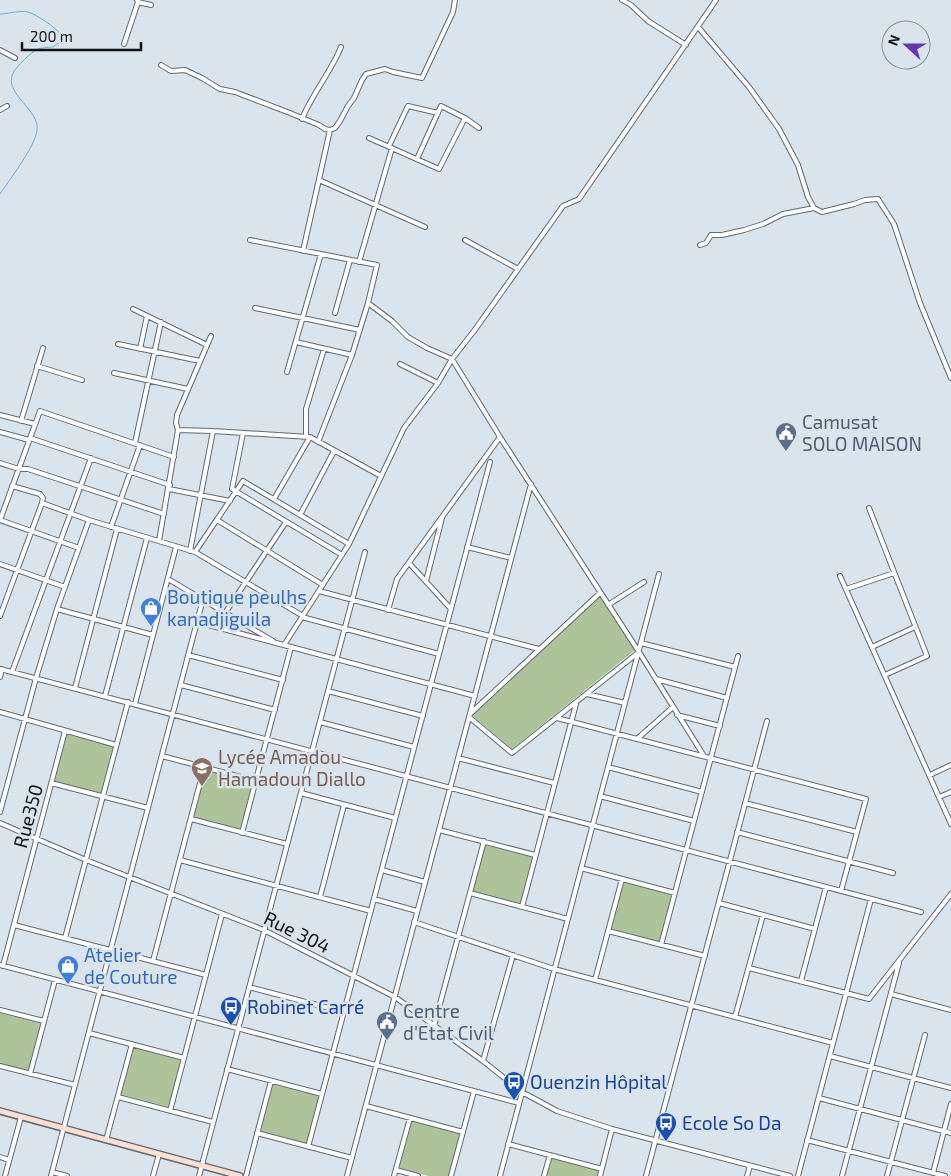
<svg xmlns="http://www.w3.org/2000/svg" width="951" height="1176" viewBox="0 0 951 1176" font-family="'Exo 2',sans-serif">
<rect width="100%" height="100%" fill="#dae4ec"/>
<path fill="#aec399" d="M600,595l35,55 -123,99 -40,-34z
M66,734l49,12 -12,48 -49,-13z
M205,769l49,14 -13,47 -49,-13z
M485,843l48,13 -13,48 -48,-13z
M624,882l48,13 -13,47 -48,-13z
M0,1013l42,11 -13,47 -29,-7z
M133,1047l49,13 -13,47 -49,-13z
M272,1083l49,13 -13,48 -49,-13z
M412,1120l48,14 -11,42h-20l-30,-8z
M551,1157l49,13 -2,6h-52z"/>
<g fill="none" stroke-linecap="round" stroke-linejoin="round">
<path stroke="#67b2dc" stroke-width="1" d="M0,14c8,0 20,-4 28,-2 6,1 29,16 32,22 0,1 0,7 0,8 -9,8 -12,4 -22,7 -6,2 -22,18 -25,24 -10,21 28,37 24,58 -3,17 -27,48 -37,63"/>
<g stroke="#616a71" stroke-width="6">
<path id="street" d="M137,0l1,2 13,3
M622,0l9,5 17,16 38,24
M698,27l51,60 30,42 19,36 10,32 6,11 -31,6 -20,10 -19,6 -22,5h-11l-5,8 -6,2
M124,44l14,-42
M0,50l15,8
M161,65l10,6 14,-1 17,8 18,11 15,3 55,21 29,12 6,4 5,1 5,-2 5,-7 8,-15 6,-8 8,-18 4,-6 19,-5 8,3 29,6 31,-66 2,-12
M0,110l7,-4
M302,119c10,-25 29,-47 39,-72
M369,138l70,31 26,-51
M389,146l19,-40 30,7
M417,159l24,-53 24,12 14,10
M319,180l106,47
M814,208l8,4 32,-8 11,-4 13,-1 16,25 26,79 31,75
M250,240l127,25 -9,38 -16,52 -34,87
M465,240l53,29
M303,251l27,-121
M359,262l33,-114
M368,303l24,18 16,16 19,11 25,11 48,78 139,215 65,104
M255,308l105,22
M133,309l74,36
M335,313l15,-53
M296,342l56,13
M118,344l82,17
M140,349l7,-33
M400,364l38,19
M37,366l45,14
M287,372l34,-118
M114,373l74,16
M0,415l35,9
M21,421l22,-73
M178,430l35,1 97,6 71,39
M0,432l29,8
M243,433l-11,56 110,66
M306,437v-28l18,-60
M30,438l140,47
M135,443l26,-121
M0,463l19,6h9l136,45
M169,489l61,12
M274,499l36,-62
M42,503l47,17 106,32 108,64
M869,508l58,148 -42,19
M300,515l34,-64
M0,520l40,-109 134,46
M0,520l79,28
M217,520l106,65
M111,527l29,-82
M159,541l19,-111 -2,-7 1,-8 34,-79
M467,547l44,11
M190,551l23,-120
M195,552l48,-71 106,63
M409,563l42,46
M0,564l65,23
M840,576l111,248
M168,579l105,62
M426,581l16,-63
M846,589l48,-16
M319,591l220,58
M608,605l36,-23
M57,609l96,26
M388,610l9,-31 103,-142
M225,613l61,-91
M0,616l42,-113 1,-5 -3,-4 -28,-8
M302,617l137,37
M197,622l278,74
M641,643l94,24
M284,645l65,-101 55,-116 34,-45 14,-24 22,-28 89,-125 16,-7 137,-199
M872,647l43,-20
M188,655l95,25
M0,669l921,243
M12,672l79,-214
M0,677l2,-8
M656,679l71,19
M181,685l94,25
M75,688l42,-159
M328,691l95,25
M587,694l38,9
M105,696l42,-158
M135,704l41,-157
M0,712l116,33
M470,714l130,-121
M677,715l43,11
M469,717l43,36 127,-101
M557,718l309,81 -25,92
M320,722l94,25
M637,739l36,-32
M162,756l94,25
M458,758l96,25
M608,767l94,25
M930,775l21,-10
M51,783l97,25
M301,793l94,25
M600,796l94,25
M939,797l12,-5
M745,803l112,29
M0,812l36,-134 21,-69 32,-89
M191,819l96,25
M0,823l86,37 178,70 131,67 88,64 39,31 35,19 55,18 178,47
M439,830l96,25
M737,832l156,41
M242,833l49,-186
M180,860l191,51
M581,868l94,25
M382,870l43,12
M470,893l98,26
M320,897l24,-92
M374,899l43,12
M719,903l96,26
M522,907l54,-203
M414,922l140,47 279,74
M14,925l192,50
M608,931l97,25
M65,938l63,-236
M661,945l77,-289
M153,961l51,-193
M0,965l519,138
M3,966l62,-235
M749,968l120,31 82,-105
M595,980l27,-101
M801,981l25,-94
M249,987l95,25
M891,994l60,16
M0,1010l44,11
M735,1017l28,-102
M434,1026l50,-185
M89,1033l95,25
M830,1056l121,32
M483,1061l30,-106
M0,1066l75,19
M227,1069l95,25
M30,1074l25,-94
M118,1097l95,25
M819,1098l132,35
M366,1106l97,26
M170,1111l52,-197
M257,1133l95,25
M106,1140l26,-96
M807,1140l138,36
M508,1144l94,25
M308,1147l182,-685
M0,1157l9,3
M396,1170l22,6
M52,1172l15,4
M933,1173l18,-69
M5,1176l16,-59
M51,1176l152,-577
M153,1176l6,-22
M199,1176l166,-624
M246,1176l25,-95
M347,1176l184,-692
M394,1176l16,-58
M451,1176l23,-85
M500,1176l159,-602
M544,1176l6,-21
M600,1176l12,-47
M646,1176l121,-455
M747,1176l3,-10
M798,1176l73,-277
M842,1176l57,-213
M887,1176l38,-141"/>
</g>
<g stroke="#616a71" stroke-width="8">
<path id="secondary" d="M0,1111l240,65"/>
</g>
<use href="#street" stroke="#fff" stroke-width="4"/>
<use href="#secondary" stroke="#fee0d3" stroke-width="5"/>
</g>
<defs>
<g id="civic-pin" transform="scale(1.125)"><path d="M0 17L-7.5 6A9.5 9.5 0 1 1 7.5 6Z" fill="#5c6f8a" stroke="#dae4ec"/><path d="M-.6-6.5H3V-4.5H.6V-3L4-1V1h2V6H-6V1h2V-1L-.6-3ZM-1.2 2.5V6h2.4V2.5Z" fill="#fff"/></g>
<g id="shop-pin" transform="scale(1.125)"><path d="M0 17L-7.5 6A9.5 9.5 0 1 1 7.5 6Z" fill="#3f7fe0" stroke="#dae4ec"/><path d="M-5-2.5h2.3a2.7 3.5 0 0 1 5.4 0H5L5.5 6h-11ZM-1.5-2.5h3a1.5 2.3 0 0 0-3 0Z" fill="#fff"/></g>
<g id="school-pin" transform="scale(1.125)"><path d="M0 17L-7.5 6A9.5 9.5 0 1 1 7.5 6Z" fill="#8d6e63" stroke="#dae4ec"/><path d="M0-5L7-2L0 1L-7-2ZM-4 1L0 2.5L4 1V4Q0 6-4 4Z" fill="#fff"/></g>
<g id="bus-pin" transform="scale(1.125)"><path d="M0 17L-7.5 6A9.5 9.5 0 1 1 7.5 6Z" fill="#1a4fb4" stroke="#dae4ec"/><path d="M-5-6H5V4H4V6H2V4H-2V6H-4V4H-5ZM-3.5-4V0h7V-4ZM-3.5 1.2v1.5H-2V1.2ZM2 1.2v1.5H3.5V1.2Z" fill="#fff"/></g>
</defs>
<g fill-rule="evenodd">
<use href="#civic-pin" x="786" y="433"/>
<use href="#shop-pin" x="151" y="608"/>
<use href="#school-pin" x="202" y="768"/>
<use href="#shop-pin" x="68" y="966"/>
<use href="#bus-pin" x="231" y="1007"/>
<use href="#civic-pin" x="387" y="1022"/>
<use href="#bus-pin" x="514" y="1082"/>
<use href="#bus-pin" x="666" y="1123"/>
</g>
<g text-anchor="middle" stroke-width="5" stroke-linejoin="round" paint-order="stroke">
<g font-size="19" fill="#4e5e75" stroke="#dae4ec" text-anchor="start">
<text x="802" y="429">Camusat<tspan x="802" dy="22">SOLO MAISON</tspan></text>
<text x="403" y="1018">Centre<tspan x="403" dy="22">d'Etat Civil</tspan></text>
</g>
<g font-size="19" fill="#366cbe" stroke="#dae4ec" text-anchor="start">
<text x="167" y="604">Boutique peulhs<tspan x="167" dy="22">kanadjiguila</tspan></text>
<text x="84" y="962">Atelier<tspan x="84" dy="22">de Couture</tspan></text>
</g>
<g font-size="19" fill="#785e54" stroke="#dae4ec" text-anchor="start">
<text x="218" y="764">Lycée Amadou<tspan x="218" dy="22">Hamadoun Diallo</tspan></text>
</g>
<g font-size="19" fill="#101316" stroke="#dae4ec">
<text transform="translate(28 816) rotate(-75)" y="7">Rue350</text>
<text transform="translate(297 932) rotate(26)" y="7">Rue 304</text>
</g>
<g font-size="19" fill="#164399" stroke="#dae4ec" text-anchor="start">
<text x="247" y="1014">Robinet Carré</text>
<text x="530" y="1089">Ouenzin Hôpital</text>
<text x="682" y="1130">Ecole So Da</text>
</g>
</g>
<g transform="translate(906 45) rotate(291)"><circle r="24" fill="#dae4ec" stroke="#899096"/>
<path d="M0-4L9 19L0 12L-9 19Z" fill="#6438b0"/>
<text y="-8" font-size="14" font-weight="bold" text-anchor="middle" fill="#101316">N</text>
</g>
<path d="M22 42v8h119v-8" fill="none" stroke="#101316" stroke-width="2.5"/>
<text x="30" y="42" font-size="15" fill="#101316" stroke="#dae4ec" stroke-width="4" paint-order="stroke">200 m</text>
</svg>
